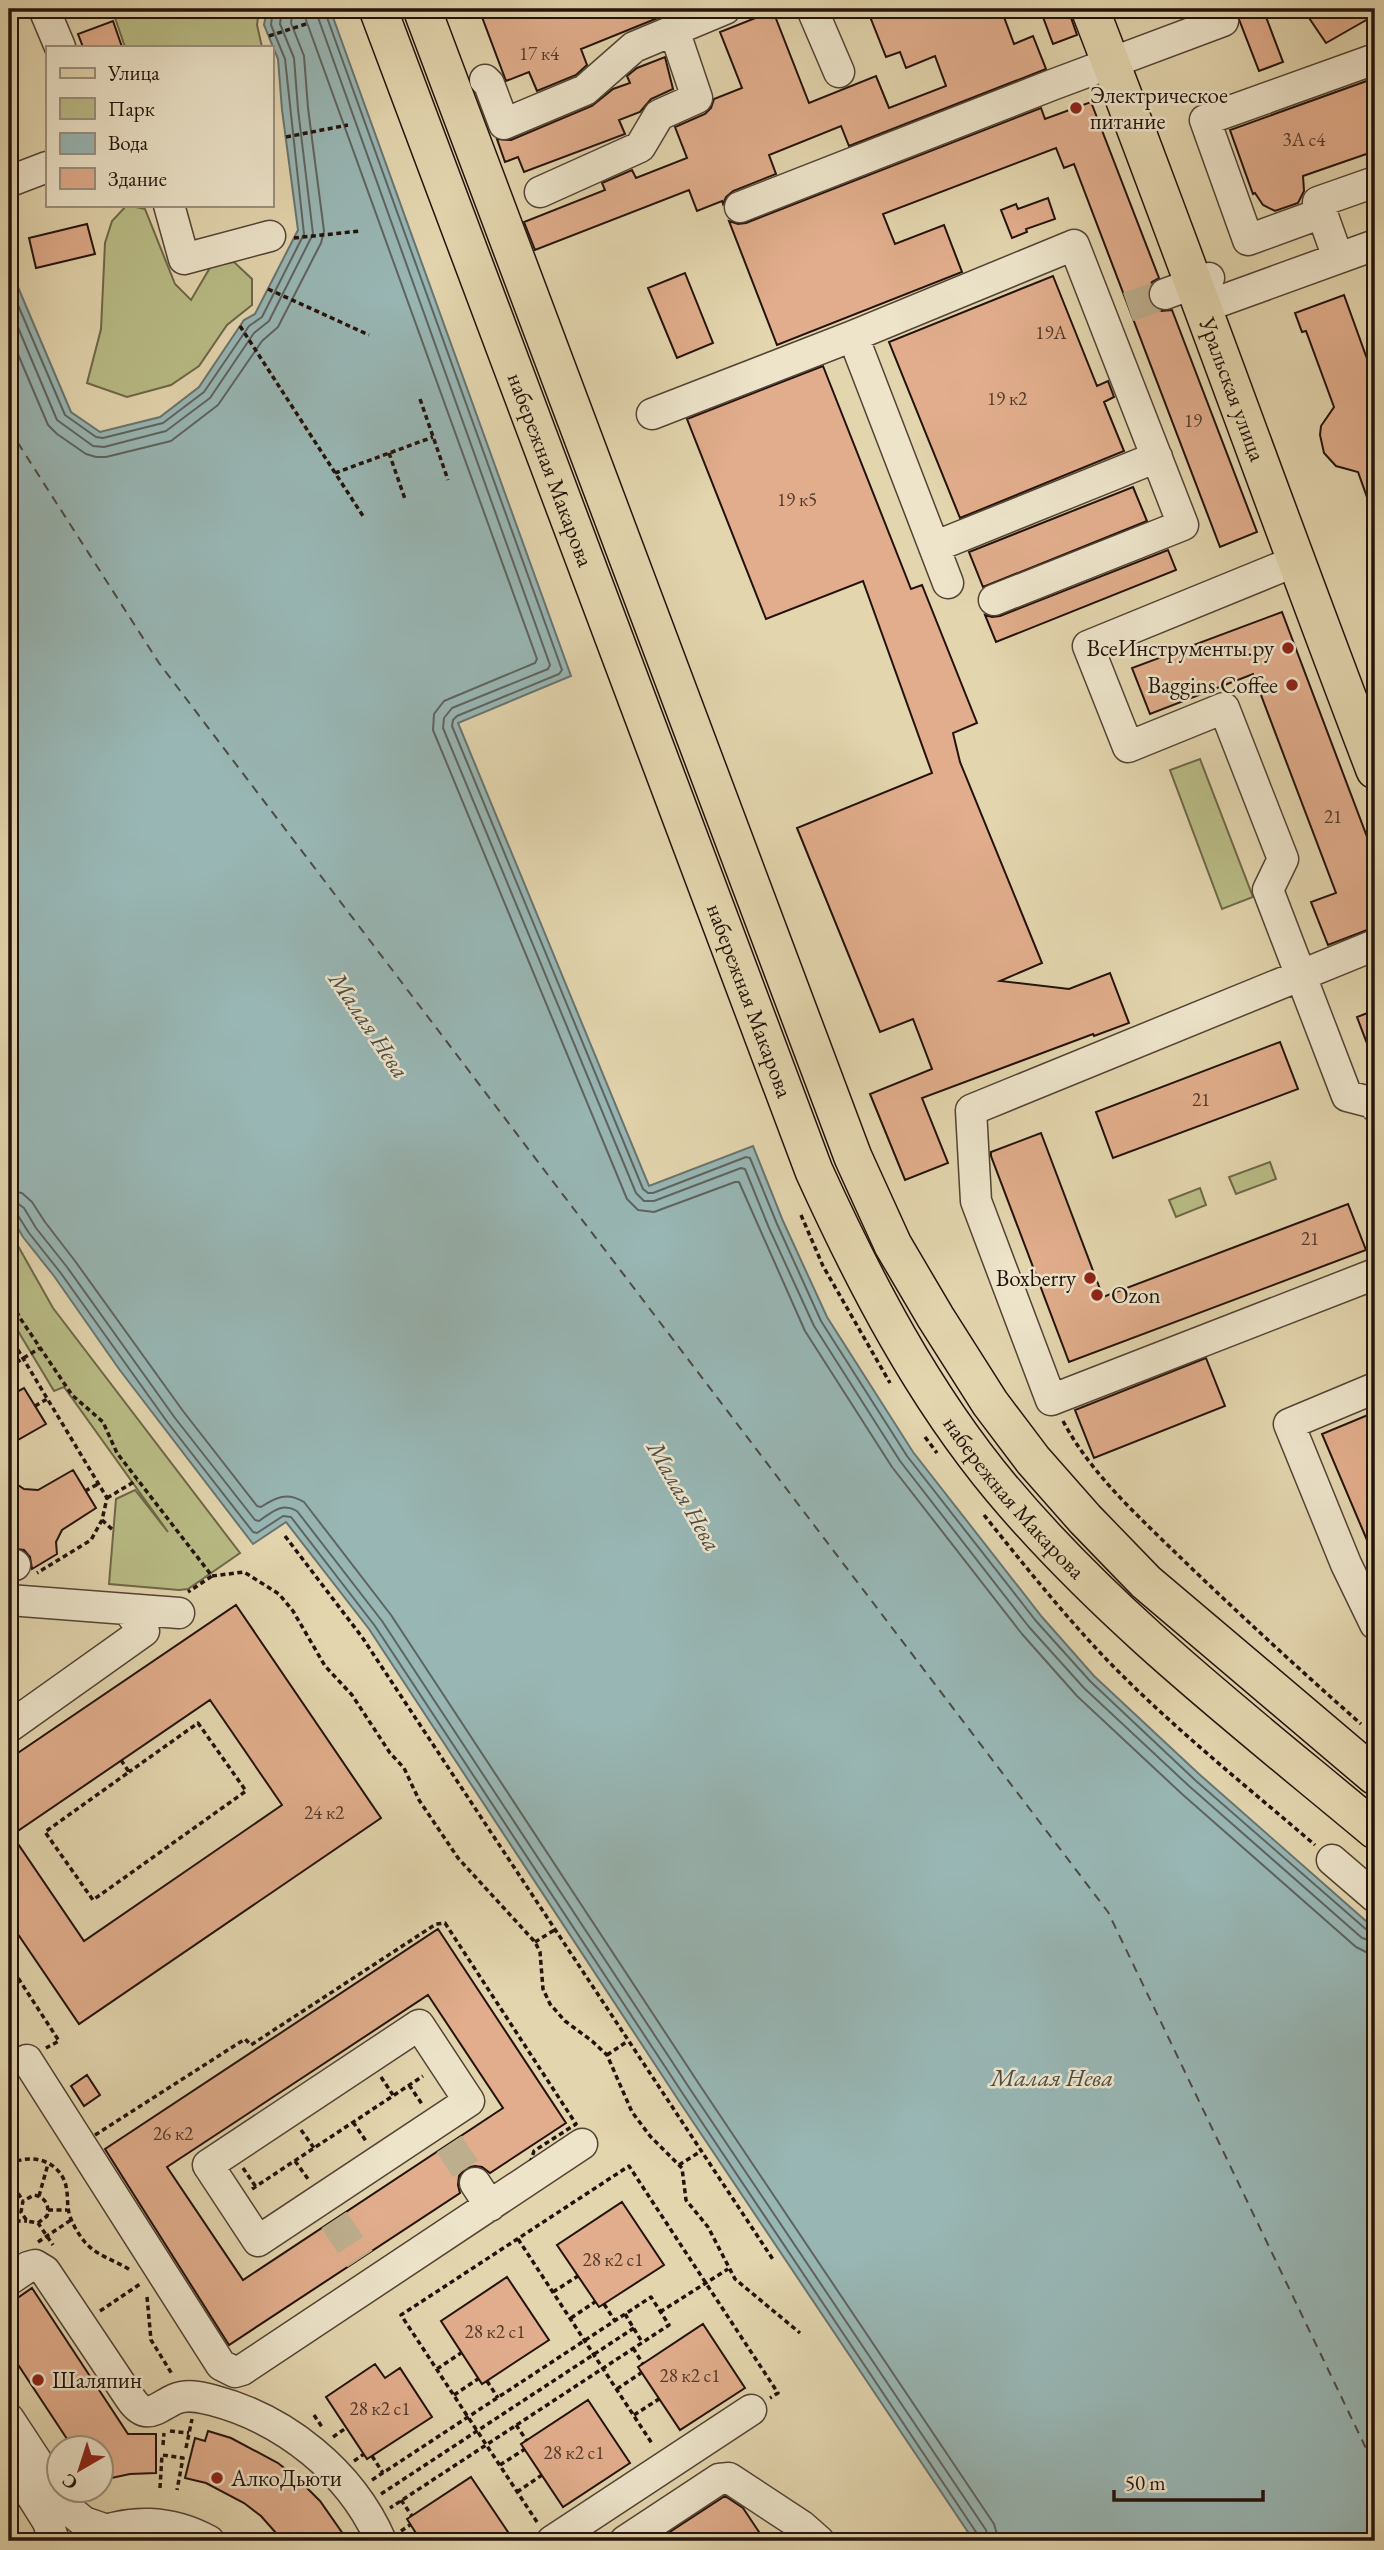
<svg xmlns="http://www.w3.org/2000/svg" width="1384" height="2550" viewBox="0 0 1384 2550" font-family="'EB Garamond',serif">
<rect width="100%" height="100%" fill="#e3d5ae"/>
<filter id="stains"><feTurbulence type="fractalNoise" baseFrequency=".00286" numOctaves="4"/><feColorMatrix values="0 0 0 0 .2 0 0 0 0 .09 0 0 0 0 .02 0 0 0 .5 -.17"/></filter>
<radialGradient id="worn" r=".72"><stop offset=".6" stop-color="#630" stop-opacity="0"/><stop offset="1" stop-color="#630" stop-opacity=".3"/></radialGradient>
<path fill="#b9bc86" stroke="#6e6748" stroke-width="2" d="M112,9h147l-2,16 5,22h-137z
M127,205l18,4 30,75 16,16 20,-34 23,-4 18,17v26l-25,20 -28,41 -28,19 -44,12 -40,-14 14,-54 4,-86 7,-22z
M1200,759l53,138 -31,12 -52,-139z
M1270,1162l6,17 -40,15 -7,-17z
M1200,1188l6,17 -30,12 -7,-17z
M9,1230l44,78 187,245 -52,36 -9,1 -70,-6 7,-85 19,-9 33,42 -104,-145 -10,4 -45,-75z"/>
<path fill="#98b6b4" stroke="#697470" stroke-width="2" d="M267,9h63l241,667 -113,47 191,463 104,-40 30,75 44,96 86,135 129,165 52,59 105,98 176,155v612h-401l-295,-440 -310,-472 -83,-107 -33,22 -134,-175 -65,-93 -31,-39 -14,-24v-947l62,146 29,20 60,-15 39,-30 45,-67 11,-6 43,-84 -16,-120 -4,-51 -14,-34z"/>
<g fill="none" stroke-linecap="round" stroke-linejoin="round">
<path stroke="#5e6460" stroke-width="2" d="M305,9l1,11 231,639 -2,4 -91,38 -10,13 -1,16 194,469 11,11 16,2 81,-30h4l66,149 87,136 130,167 55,62 105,98 174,153 10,5 9,1
M315,9l235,656 -2,4 -96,39 -8,10 -1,10 193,465 8,8h10l87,-33 4,1 24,59 45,98 86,135 129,166 55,61 105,98 173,152 13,4
M324,9l238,661 -3,4 -102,42 -4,4 -1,6 191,463 5,4h5l93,-36 4,1 27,66 44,97 86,135 129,165 54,60 105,99 173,151 7,2
M9,284l56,131 31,22 7,1 60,-15 41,-31 45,-66 13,-9 42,-83 -19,-175 -14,-34 2,-16
M9,306l48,114 36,26 11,1 62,-16 44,-33 44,-65 15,-12 44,-87 -15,-125 -4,-51 -14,-34 2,-15
M9,333l39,92 9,9 29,20 10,3h10l65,-16 47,-36 44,-64 16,-14 43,-84 3,-12 -16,-123 -4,-52 -13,-33 2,-14
M9,1191l13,2 10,9 13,20 30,39 108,150 74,95 4,1c15,-10 26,-15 43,-5l87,113 310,472 293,437 5,17
M9,1202l8,1 7,5 12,20 31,39 108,151 80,102 4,1c13,-9 23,-19 38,-10l85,110 310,471 294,438 3,11
M9,1211l8,3 12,19 31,39 108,151 85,109 4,1 26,-17 8,1 84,109 310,471 293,438 2,6"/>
<path stroke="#4c4b46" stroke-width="2" stroke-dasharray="9 7" stroke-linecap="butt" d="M9,429l150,234 949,1249 267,555"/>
</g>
<path fill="#e1ad8c" stroke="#23120b" stroke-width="2" fill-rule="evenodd" d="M479,9h201l-99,40 6,16 -11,10 -39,16 -8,-19 -23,9z
M867,9h134l13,35 19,-8 13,33 -197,77 -8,-20 -72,29 7,19 -43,17 -7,6 -3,7 -1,-3 -25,10 -8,-21 -154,60 -11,-28 81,-32 -3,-7 30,-13 4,8 51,-20 -12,-31 30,-13 6,-6 3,-9 28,-11 -22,-56 53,-21 36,92 67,-27 13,32 57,-22 -11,-30 -29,12 -6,-16 -14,5z
M1040,9h28l9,26 -24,9z
M1263,9l20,53 -24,9 -24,-62z
M1303,9h72v6l-49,28z
M113,21l9,26h-39l-5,-13z
M665,57l8,32 -22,10 -11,13 -21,8 6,14 -101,38 -6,-15 -13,5 -8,-23 14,1 81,-34 21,-17 17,-6 -3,-7 10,-8z
M1375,78v73l-72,25 1,15 -6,12 -23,8 -12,-6 -8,-12 -2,1 -23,-64z
M1091,102l68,176 -7,4 -4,8 1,11 5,7 7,3 11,-1 85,222 -37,15 -146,-383 -10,4 -8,-20 -173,66 12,30 49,-19 18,47 -185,73 -48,-124 9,3 8,-1 295,-115 4,11z
M1048,198l7,21 -29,10 1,3 -15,6 -11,-28 15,-6 2,5z
M87,224l8,30 -59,14 -7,-30z
M685,273l28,70 -36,15 -29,-70z
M1053,276l44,110 11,-5 6,16 -10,5 20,49 -164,67 -71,-176z
M1344,295l31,86v133h-2l-15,-42 -22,-6 -12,-13 -4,-18 1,-9 13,-19 -28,-76 -4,1 -7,-19z
M823,366l88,223 11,-4 55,138 -24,10 7,29 82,201 -42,18 69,8 41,-16 19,50 -35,13 -1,-2 -171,64 26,65 -43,17 -35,-86 62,-25 -19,-50 -33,13 -83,-204 135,-55 -69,-192 -97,38 -79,-200z
M1133,487l14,34 -164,66 -14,-35z
M1168,550l8,20 -180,72 -11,-27 7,2 8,-1z
M1282,612l93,246v69l-47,18 -17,-43 25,-9 -83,-219 -103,40 -18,-46z
M1375,1010v52h-1l-17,-45z
M1280,1042l18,47 -185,69 -17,-46z
M1041,1133l62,164 245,-93 18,46 -297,112 -78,-206v-4z
M1206,1358l19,48 -131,52 -19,-48z
M24,1388l22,36 -37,21v-49z
M1375,1412v147l-53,-125z
M73,1470l23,38 -34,22 -6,12 1,12 -25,15 -2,-12 -6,-7 -15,-2v-69l15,10 14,1z
M236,1605l145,213 -302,206 -70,-103v-162zM210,1700l72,105 -198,136 -72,-106z
M438,1929l128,194 -76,50 -8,-6 -7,-1 -9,2 -7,8 -1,9 2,8 -231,152 -124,-196zM428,1995l75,113 -260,172 -76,-113z
M87,2075l13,20 -16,11 -13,-20z
M622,2202l42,63 -65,42 -42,-62z
M507,2277l42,63 -67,44 -41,-63z
M32,2288l96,146h28v39l-26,1 -28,6v-32h-29l-64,-97v-47z
M703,2324l42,64 -65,42 -42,-63z
M375,2364l10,14 15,-10 32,49 -65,42 -41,-62z
M588,2400l42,63 -67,44 -42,-63z
M208,2431l23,7 47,25 20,16 22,22 28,40h-65l-22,-25 -17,-13 -38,-20 -21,-5 10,-40 10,3z
M471,2477l43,64h-93l-14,-22z
M725,2496l18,12 22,33h-109z"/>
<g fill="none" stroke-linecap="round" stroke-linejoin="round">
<path stroke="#bdae8d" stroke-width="30" stroke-dasharray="30 15" stroke-linecap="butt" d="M1128,307l37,-13
M449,2144l26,39
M334,2220l26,39"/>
<g stroke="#534334" stroke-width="33">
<path id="minor" d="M44,9l16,38
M812,9l27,63
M485,80l4,4 15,40 81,-34 49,-43 91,-38
M13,180l34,-13
M540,192l100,-45 19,-32 38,-17 -23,-68
M169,205l15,54 86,-23
M740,207l312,-122 171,-64
M1322,213l-74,27 -43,-120 170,-61
M1338,258l-20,-56 57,-20
M1165,294l44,-16
M1204,307l171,-62
M853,336l95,247
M652,414l201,-78 221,-91 109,280 -189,75
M934,547l223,-90
M1296,561l-208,85 40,101 96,-39 59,151 -15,31 79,206 27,7 1,3
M1375,945l-404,165 5,91 75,199 324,-126
M1375,1388l-86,36 57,140 29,60
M9,1565h6
M9,1600l170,13
M9,1727l135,-96 -17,-22
M1332,1860l43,37
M419,2025l50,76 -211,140 -50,-76z
M27,2060l194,305 14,7 7,-2 340,-226
M475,2183l15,23
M9,2280l19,-13 7,-2 10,6 85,127c16,24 26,10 45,1 12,-5 25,-2 37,1 73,19 139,72 169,141
M9,2419l59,90 16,13 23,8
M9,2460l39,62 6,19
M89,2537c39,-19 82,-17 120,4
M552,2541l199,-131
M625,2541l94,-62 10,-1 73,48 17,15"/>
</g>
<g stroke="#23120b" stroke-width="40">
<g id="major">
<path id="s1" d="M378,9l436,1162c51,112 108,222 187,317 109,130 245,234 374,342"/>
<path d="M422,9l431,1148 40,88 43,73 54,85 43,57 52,59 61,63 229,194"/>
<path id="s2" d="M1090,9c98,253 188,508 285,761"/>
</g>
</g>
<path stroke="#23120b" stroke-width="3.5" stroke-dasharray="5 3.5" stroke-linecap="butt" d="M269,36l40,-13
M286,137l62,-12
M294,238l66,-7
M268,289l101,46
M240,326l123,190
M420,399l28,81
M389,453l16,46
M335,473l98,-36
M801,1215l22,51 67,117
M9,1296l11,22 52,77 31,27 14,31 95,123 -24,16
M9,1335l98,163 -5,22 -11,20 -54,33
M9,1367l31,-19
M35,1406l12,-7
M1063,1421c28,53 76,96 118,137 59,57 119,112 180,166
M925,1437l12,16
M85,1491l13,-7
M107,1498l30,-18
M984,1515c40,50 80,100 124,146 64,66 137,124 207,184
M102,1520l12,11
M285,1536l77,101 412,624
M212,1576l32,-4 35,22 14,17 32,55 27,29 38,58 14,15 15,32 39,58 77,84 5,10 3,37 7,15 15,17 27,20 15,14 25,57 18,24 32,32 4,32 22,27 27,52 65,54
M121,1760l8,12 -84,60 48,68 153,-109 -48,-68 -69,49
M445,1923l131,201 -42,27 -4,13 -283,191 -9,3 -11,-5 -133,-199 -2,-17 153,-98 6,6 185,-121z
M535,1942l21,-13
M9,1964l50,77 -13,7
M607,2055l21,-14
M381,2077l12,18
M409,2085l13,19
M353,2122l13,19
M301,2130l13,18
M295,2161l13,18
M9,2165c19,-12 46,-6 55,15 4,9 3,18 4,27 1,12 9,25 16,34 12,15 31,19 46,29
M679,2165l22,-14
M243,2168l13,19
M9,2179l14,22
M252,2189l171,-113
M39,2196l9,-32
M48,2210h19
M9,2215l9,6h9
M38,2223l9,-7c3,-11 -2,-19 -13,-21l-11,6 -2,11 6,9 11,2 15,22
M518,2239l135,206
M38,2242l33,-22
M553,2292l25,-16
M147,2297l4,43 21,34
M604,2304l11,17
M100,2311l40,-27
M660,2312l68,-43
M625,2314l17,28
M571,2318l24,-16
M633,2348l10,16
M437,2369l24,-16
M487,2381l11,17
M617,2389l24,-16
M454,2395l24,-16
M314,2415l8,12
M634,2415l25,-16
M516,2425l11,16
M170,2431l19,2
M333,2437l13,-9
M163,2445l1,-12
M186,2448l6,-29
M372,2456l11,17
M354,2461l10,-7
M500,2465l25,-16
M372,2480l279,-183 18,28 -279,183
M160,2488l2,-33 21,3 -6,32
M517,2492l25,-17
M381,2494l253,-166
M401,2500l11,16
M537,2522l-136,-207 228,-149 149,227 -8,5
M401,2531l9,-6"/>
<use href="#minor" stroke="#ede4ca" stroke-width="30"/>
<use href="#major" stroke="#e3d5ae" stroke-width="37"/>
</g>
<g fill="#8f2418" stroke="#ede4ca" stroke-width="2.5">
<circle cx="1076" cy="108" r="7"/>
<circle cx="1288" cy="648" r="7"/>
<circle cx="1292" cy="685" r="7"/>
<circle cx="1090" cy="1278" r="7"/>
<circle cx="1097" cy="1295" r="7"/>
<circle cx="38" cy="2380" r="7"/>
<circle cx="217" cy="2478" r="7"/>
</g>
<g text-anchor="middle" stroke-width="5" stroke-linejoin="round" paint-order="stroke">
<g font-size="19" fill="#52392b">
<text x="539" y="60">17 к4</text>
<text x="1304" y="146">3А с4</text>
<text x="1051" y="339">19А</text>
<text x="1007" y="405">19 к2</text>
<text x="1193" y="427">19</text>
<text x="797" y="506">19 к5</text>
<text x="1333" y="823">21</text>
<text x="1201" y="1106">21</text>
<text x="1310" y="1245">21</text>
<text x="324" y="1819">24 к2</text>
<text x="173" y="2140">26 к2</text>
<text x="613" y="2266">28 к2 с1</text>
<text x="495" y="2338">28 к2 с1</text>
<text x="690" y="2382">28 к2 с1</text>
<text x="380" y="2415">28 к2 с1</text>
<text x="574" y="2459">28 к2 с1</text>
</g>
<g font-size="23" fill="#23120b" stroke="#ede4ca" text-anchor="start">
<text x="1090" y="103">Электрическое<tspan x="1090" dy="26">питание</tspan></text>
<text x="1274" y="656" text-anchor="end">ВсеИнструменты.ру</text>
<text x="1278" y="693" text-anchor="end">Baggins Coffee</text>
<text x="1076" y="1286" text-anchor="end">Boxberry</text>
<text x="1111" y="1303">Ozon</text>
<text x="52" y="2388">Шаляпин</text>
<text x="231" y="2486">АлкоДьюти</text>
</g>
<g font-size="23" fill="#23120b" stroke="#ede4ca">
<text dy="8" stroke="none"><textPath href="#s2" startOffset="406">Уральская улица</textPath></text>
<text dy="8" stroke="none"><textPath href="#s1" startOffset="492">набережная Макарова</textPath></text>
<text dy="8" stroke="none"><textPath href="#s1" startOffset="1059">набережная Макарова</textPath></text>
<text dy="8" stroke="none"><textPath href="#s1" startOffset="1626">набережная Макарова</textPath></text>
</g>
<g font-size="24" font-style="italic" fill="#4c4b46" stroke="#ede4ca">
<text transform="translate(369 1025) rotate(56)" y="8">Малая Нева</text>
<text transform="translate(684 1496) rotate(60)" y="8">Малая Нева</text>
<text x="1052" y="2086">Малая Нева</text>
</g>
</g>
<rect width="1384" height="2550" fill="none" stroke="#e3d5ae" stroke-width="35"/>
<rect x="10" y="10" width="1363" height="2529" fill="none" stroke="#23120b" stroke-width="3.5"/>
<rect x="18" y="18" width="1349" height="2515" fill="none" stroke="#23120b" stroke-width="2"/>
<rect x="46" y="46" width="228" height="161" fill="#ede4ca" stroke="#9c907e" stroke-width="2"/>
<rect x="60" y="68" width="35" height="10" fill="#e3d5ae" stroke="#9c907e" stroke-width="2"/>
<text x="108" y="80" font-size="21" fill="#23120b">Улица</text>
<rect x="60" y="98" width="35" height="21" fill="#b9bc86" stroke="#9c907e" stroke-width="2"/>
<text x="108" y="116" font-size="21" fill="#23120b">Парк</text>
<rect x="60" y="133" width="35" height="21" fill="#98b6b4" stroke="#9c907e" stroke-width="2"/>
<text x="108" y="150" font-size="21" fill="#23120b">Вода</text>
<rect x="60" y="168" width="35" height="21" fill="#e1ad8c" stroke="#9c907e" stroke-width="2"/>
<text x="108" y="186" font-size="21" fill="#23120b">Здание</text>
<g transform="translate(80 2469) rotate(219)"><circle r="33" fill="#ede4ca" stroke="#9c907e" stroke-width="2"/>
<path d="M0-5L12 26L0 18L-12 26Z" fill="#8f2418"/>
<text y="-10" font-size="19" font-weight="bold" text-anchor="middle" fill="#23120b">С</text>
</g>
<path d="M1114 2490v10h149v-10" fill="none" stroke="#23120b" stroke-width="3.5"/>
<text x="1125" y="2490" font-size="21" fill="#23120b" stroke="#ede4ca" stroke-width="5" paint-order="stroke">50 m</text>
<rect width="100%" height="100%" filter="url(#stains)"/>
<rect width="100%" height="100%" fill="url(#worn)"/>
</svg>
